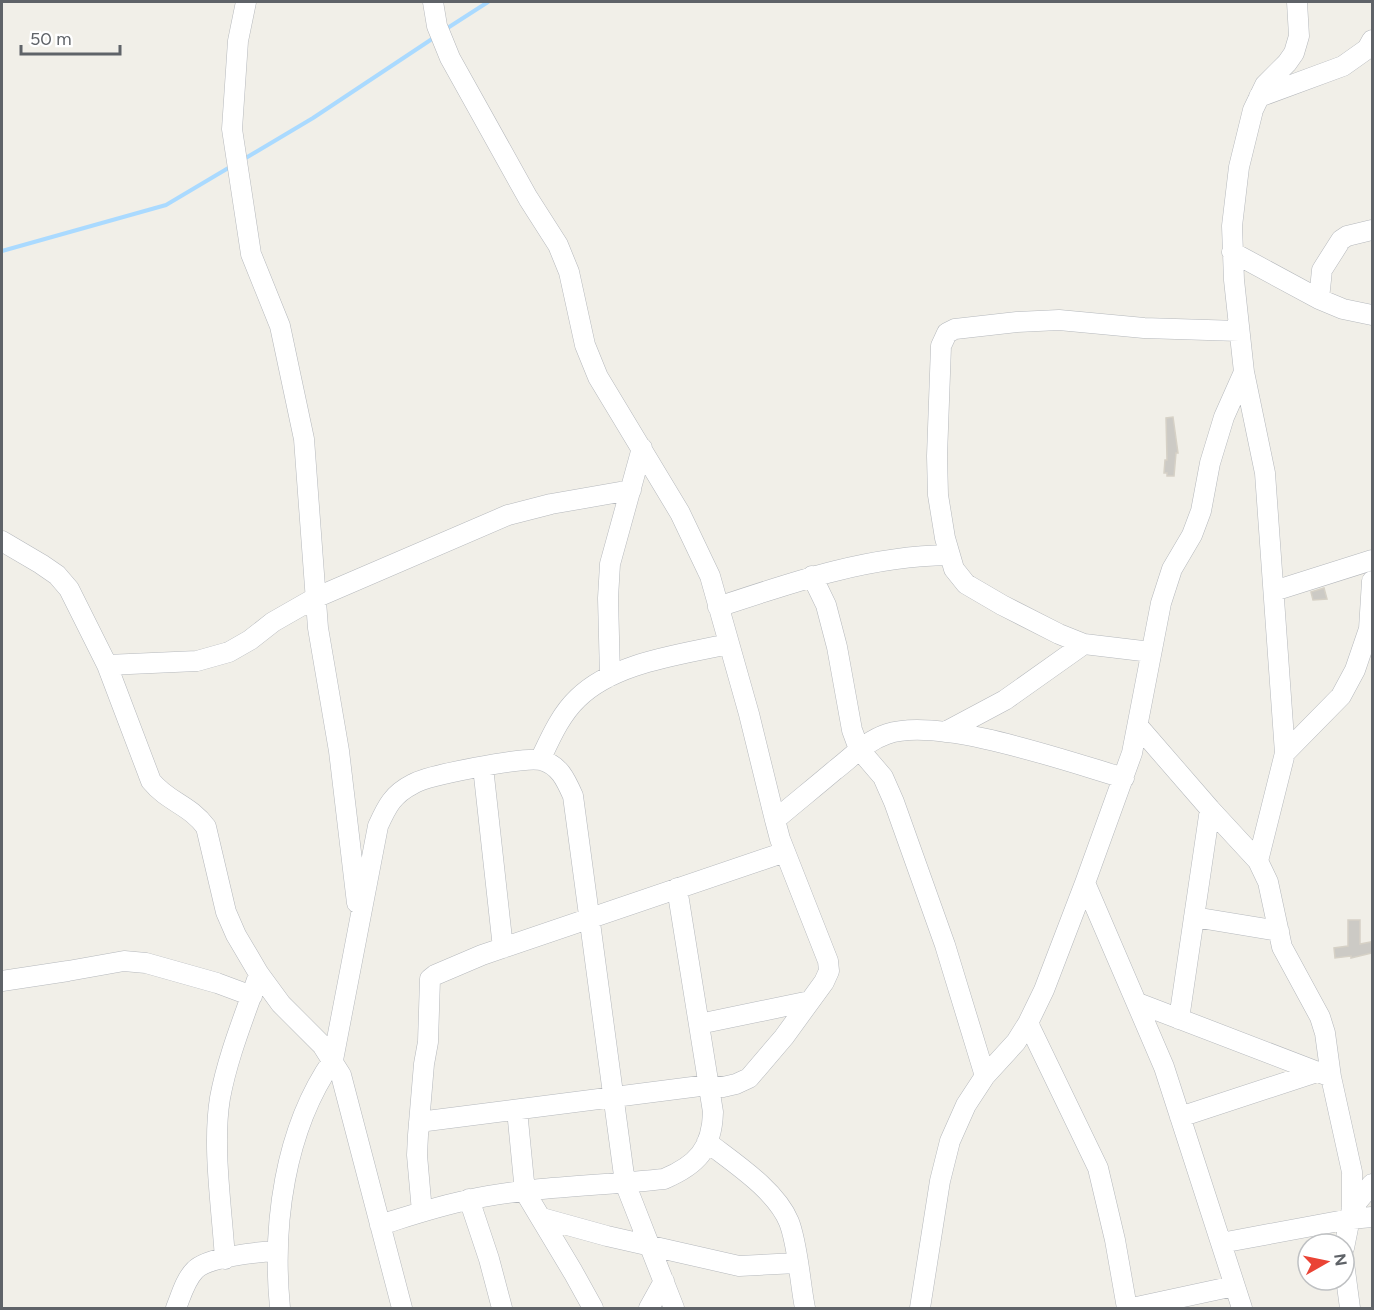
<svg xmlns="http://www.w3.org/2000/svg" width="1374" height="1310" viewBox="0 0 1374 1310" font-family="Figtree,sans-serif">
<rect width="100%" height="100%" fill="#f1efe8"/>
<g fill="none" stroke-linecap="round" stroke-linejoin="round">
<path stroke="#aadaff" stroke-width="4" d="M446,29l42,-27
M244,159l69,-41 122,-81
M2,251l164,-46 64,-38"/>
</g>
<path fill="#cccac5" stroke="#d6d1c6" stroke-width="1.5" d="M1173,417l5,36h-2l-2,23h-7v-3h-3l1,-13h2l-1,-42z
M1324,588l3,11 -14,1 -2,-8z
M1348,920h12v24l11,-2 1,11 -21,5v-2l-16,2 -1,-10 14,-2z"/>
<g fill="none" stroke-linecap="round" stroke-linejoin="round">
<g stroke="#b5b8bc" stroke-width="21">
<path id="minor" d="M246,2l-8,39 -6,88 19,125 29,72 24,113 14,189 21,123 18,152
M433,2l4,24 13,32 78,140 30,47 11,27 16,73 13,32 82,136 30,63 39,138 26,106
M1259,97l84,-31 24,-17 5,-9
M1232,252l87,47 24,10 29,6
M1319,299l3,-29 19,-30 6,-4 25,-6
M2,541l39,23 16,11 12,14 38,76 44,116c17,21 39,24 55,46l20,85 10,23 23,39 22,30 41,41 19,30 61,233
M812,576l14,29 11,42 15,83 7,19 24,28 11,25 51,143 40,131
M1274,591l98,-31
M718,607c75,-25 150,-51 230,-52
M1151,652l-67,-8 -25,-10 -57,-29 -36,-21 -12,-15 -9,-31 -7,-43 -1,-39 4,-110 6,-13 8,-4 62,-7 42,-2 85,8 95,3
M107,665l90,-4 32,-9 21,-12 23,-18 42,-24 193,-83 43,-11 80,-14
M610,676l-2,-78 2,-34 32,-116
M1138,726l72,83 48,52 10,21 14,65 38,70 5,16 6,44 21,95v36l-8,40
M945,732l60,-32 79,-56
M1285,753l56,-57 14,-26 14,-41 3,-48
M540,760c10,-21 20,-45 38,-62 37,-36 102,-43 150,-54
M483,767l20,181
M1258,861l27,-108 -20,-280 -21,-101 -10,-92 -2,-54 7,-59 14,-57 12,-25 22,-22 7,-10 5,-17 -2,-34
M1085,883l79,184 78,241
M1194,917l85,14
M2,981l66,-10 56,-10 22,2 71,20 35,13
M1138,1003l193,74
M1179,1019l31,-210
M1028,1023l70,145 17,72 12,68
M699,1024l111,-23
M517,1110l8,82 48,80 20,36
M1180,1117l137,-45
M419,1122l289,-37 15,2 13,-3 13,-6 35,-41 40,-55 5,-11 -1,-10 -48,-122 -5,-19c20,-17 40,-33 60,-50 17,-13 31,-29 52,-36 52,-18 182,28 237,44
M707,1142c27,21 69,48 82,80 9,23 11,61 16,86
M469,1199l20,60 13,49
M1352,1208l20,-24
M422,1212l-5,-57 1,-20 6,-71 4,-22 2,-63 5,-4 47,-20 303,-103
M542,1218l65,18 132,30 58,-3
M380,1225c29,-9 58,-19 88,-25 64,-14 132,-14 196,-21 33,-14 48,-30 49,-67l-36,-224
M1221,1243l129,-24 22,-2
M225,1259c-3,-50 -13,-112 -5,-161 8,-43 25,-83 39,-124
M1344,1263l6,45
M176,1308c5,-12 9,-28 19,-38 12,-13 63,-18 82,-19
M280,1308c-8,-82 4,-178 53,-248l45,-234c9,-20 15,-32 35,-42 15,-9 110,-27 127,-24 19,4 26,20 33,36l52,387 49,125
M649,1308l15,-27
M920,1308l20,-127 10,-40 16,-36 19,-29 31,-34 12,-19 16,-33 41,-107 47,-130 29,-150 11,-34 20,-34 9,-24 9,-48 14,-46 20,-45
M1132,1308l102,-22"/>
</g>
<use href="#minor" stroke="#fff" stroke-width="20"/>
</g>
<rect width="1374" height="1310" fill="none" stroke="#5f6368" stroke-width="6"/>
<g transform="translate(1326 1262) rotate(81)"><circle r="28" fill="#ffffff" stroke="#bfc1c3" stroke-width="1.5"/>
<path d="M0-4.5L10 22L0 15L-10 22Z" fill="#ea4335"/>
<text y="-9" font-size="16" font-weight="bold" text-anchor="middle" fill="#5f6368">N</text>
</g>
<path d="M21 45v9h99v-9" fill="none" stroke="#5f6368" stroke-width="3"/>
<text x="30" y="45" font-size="18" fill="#5f6368" stroke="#ffffff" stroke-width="4.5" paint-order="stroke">50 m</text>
</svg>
